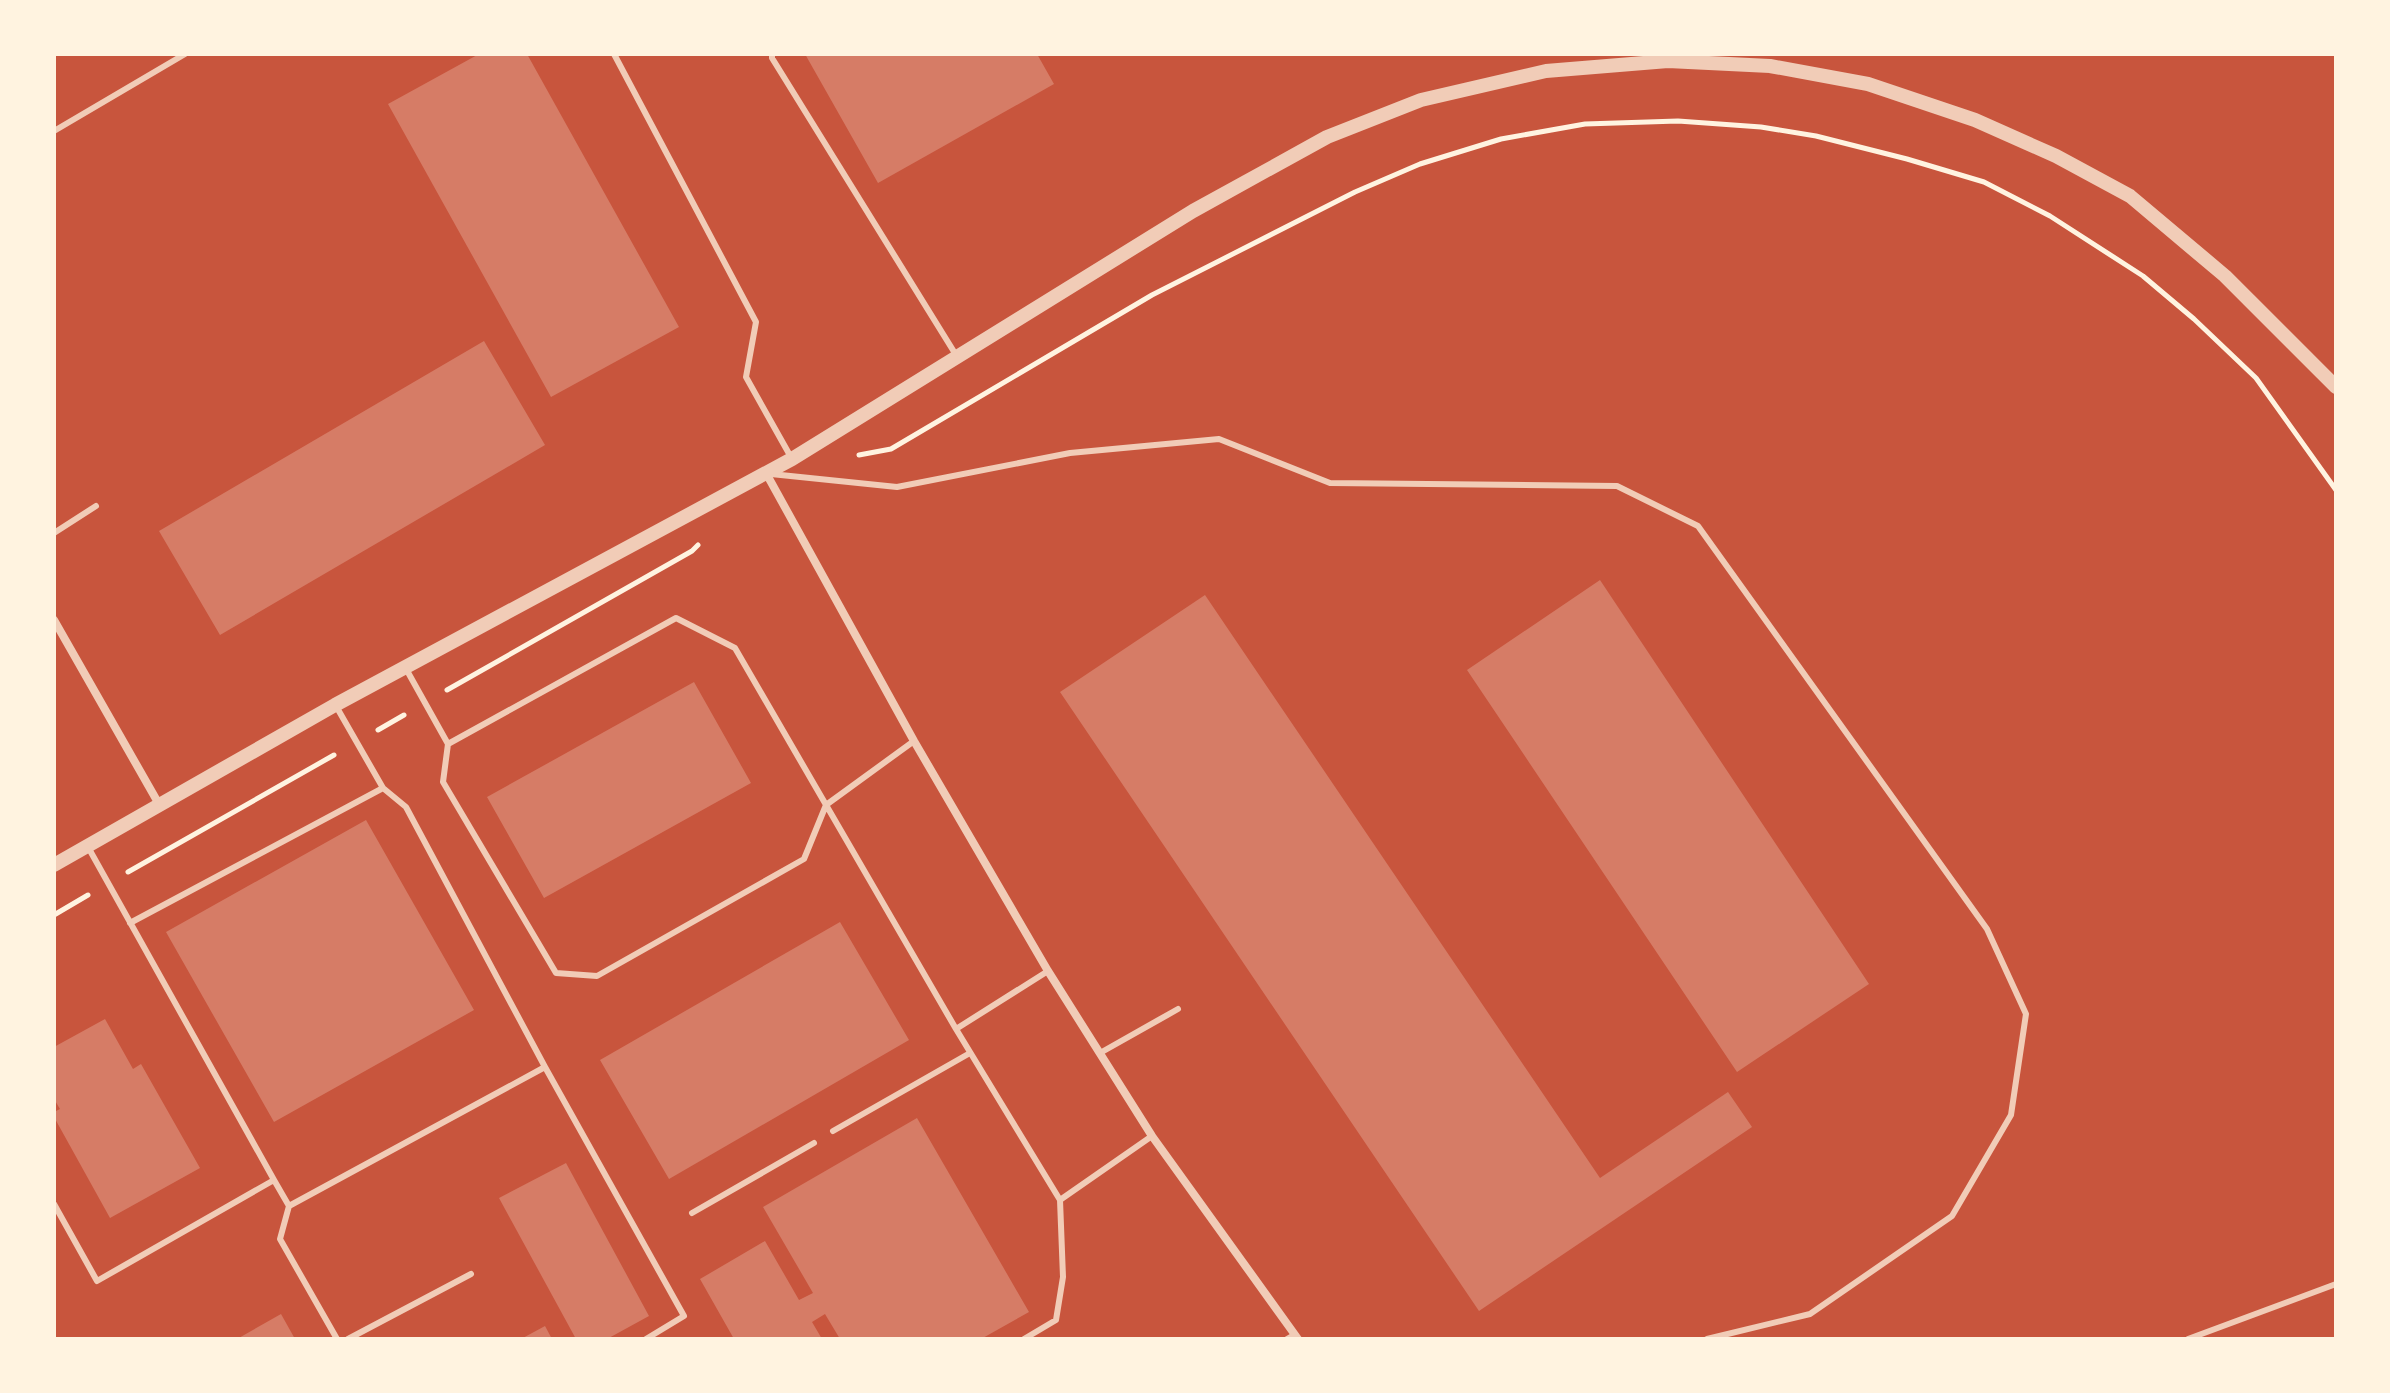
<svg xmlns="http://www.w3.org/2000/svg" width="2390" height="1393" viewBox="0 0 2390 1393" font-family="Georgia,serif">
<rect width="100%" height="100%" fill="#c8553d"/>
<path fill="#d67c66" d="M479,54h48l152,273 -128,70 -163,-293z
M805,54h232l17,30 -176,99z
M484,341l61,104 -325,190 -61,-104z
M1600,580l269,404 -132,88 -270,-402z
M1205,595l395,583 128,-86 24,35 -273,184 -419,-619z
M694,682l57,101 -207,115 -57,-101z
M366,820l108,190 -200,112 -108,-190z
M840,922l69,118 -240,139 -69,-119z
M105,1019l28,50 8,-5 59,104 -90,50 -56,-101v-5l6,-3 -6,-10v-52z
M917,1118l112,194 -48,27h-141l-15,-25 -13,8 10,17h-88l-34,-60 65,-38 34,59 14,-7 -50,-86z
M566,1163l83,153 -42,23h-31l-77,-141z
M281,1314l14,25h-58z
M545,1326l7,13h-31z"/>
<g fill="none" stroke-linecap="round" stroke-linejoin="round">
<path stroke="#fff3e0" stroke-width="5" d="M859,455l32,-6 261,-154 203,-103 65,-28 81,-25 84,-15 93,-3 83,6 55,9 91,23 77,23 66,34 93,60 51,43 62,59 80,112
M447,690l245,-139 6,-6
M378,730l26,-15
M128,872l206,-117
M54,915l34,-20"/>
<path stroke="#f1ccb7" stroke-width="6" d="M614,54l142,268 -10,55 46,82
M772,54v4l184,297
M54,131l131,-77
M771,474l126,13 173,-34 149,-14 111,44 287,3 81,40 289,403 39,85 -15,101 -59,101 -142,98 -103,25
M54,533l42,-27
M405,667l43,77 228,-126 59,30 221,381 92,-58
M448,744l-5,38 113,191 41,3 207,-117 22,-54 88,-64
M383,788l23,19 139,260 139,249 -38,23
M130,923l253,-135 -47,-82
M956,1029l104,171 92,-64
M1100,1053l78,-44
M833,1131l137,-78
M274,1180l15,26
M54,1204l43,77 177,-101 -186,-333
M692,1213l122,-70
M337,1339l-57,-100 9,-33 256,-139
M348,1339l123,-65
M1024,1339l32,-19 7,-43 -3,-77
M1287,1339l7,-4
M2188,1339l148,-55"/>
<path stroke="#f1ccb7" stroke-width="8" d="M766,473l148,268 134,230 104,165 146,203
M54,620l106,186"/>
<path stroke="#f1ccb7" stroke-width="14" d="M54,865l281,-160 457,-246 401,-248 134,-74 94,-37 125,-29 122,-10 102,5 98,18 107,36 81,36 74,40 95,80 111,111"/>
</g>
<rect width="2390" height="1393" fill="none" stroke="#fff3e0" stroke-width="112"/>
</svg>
